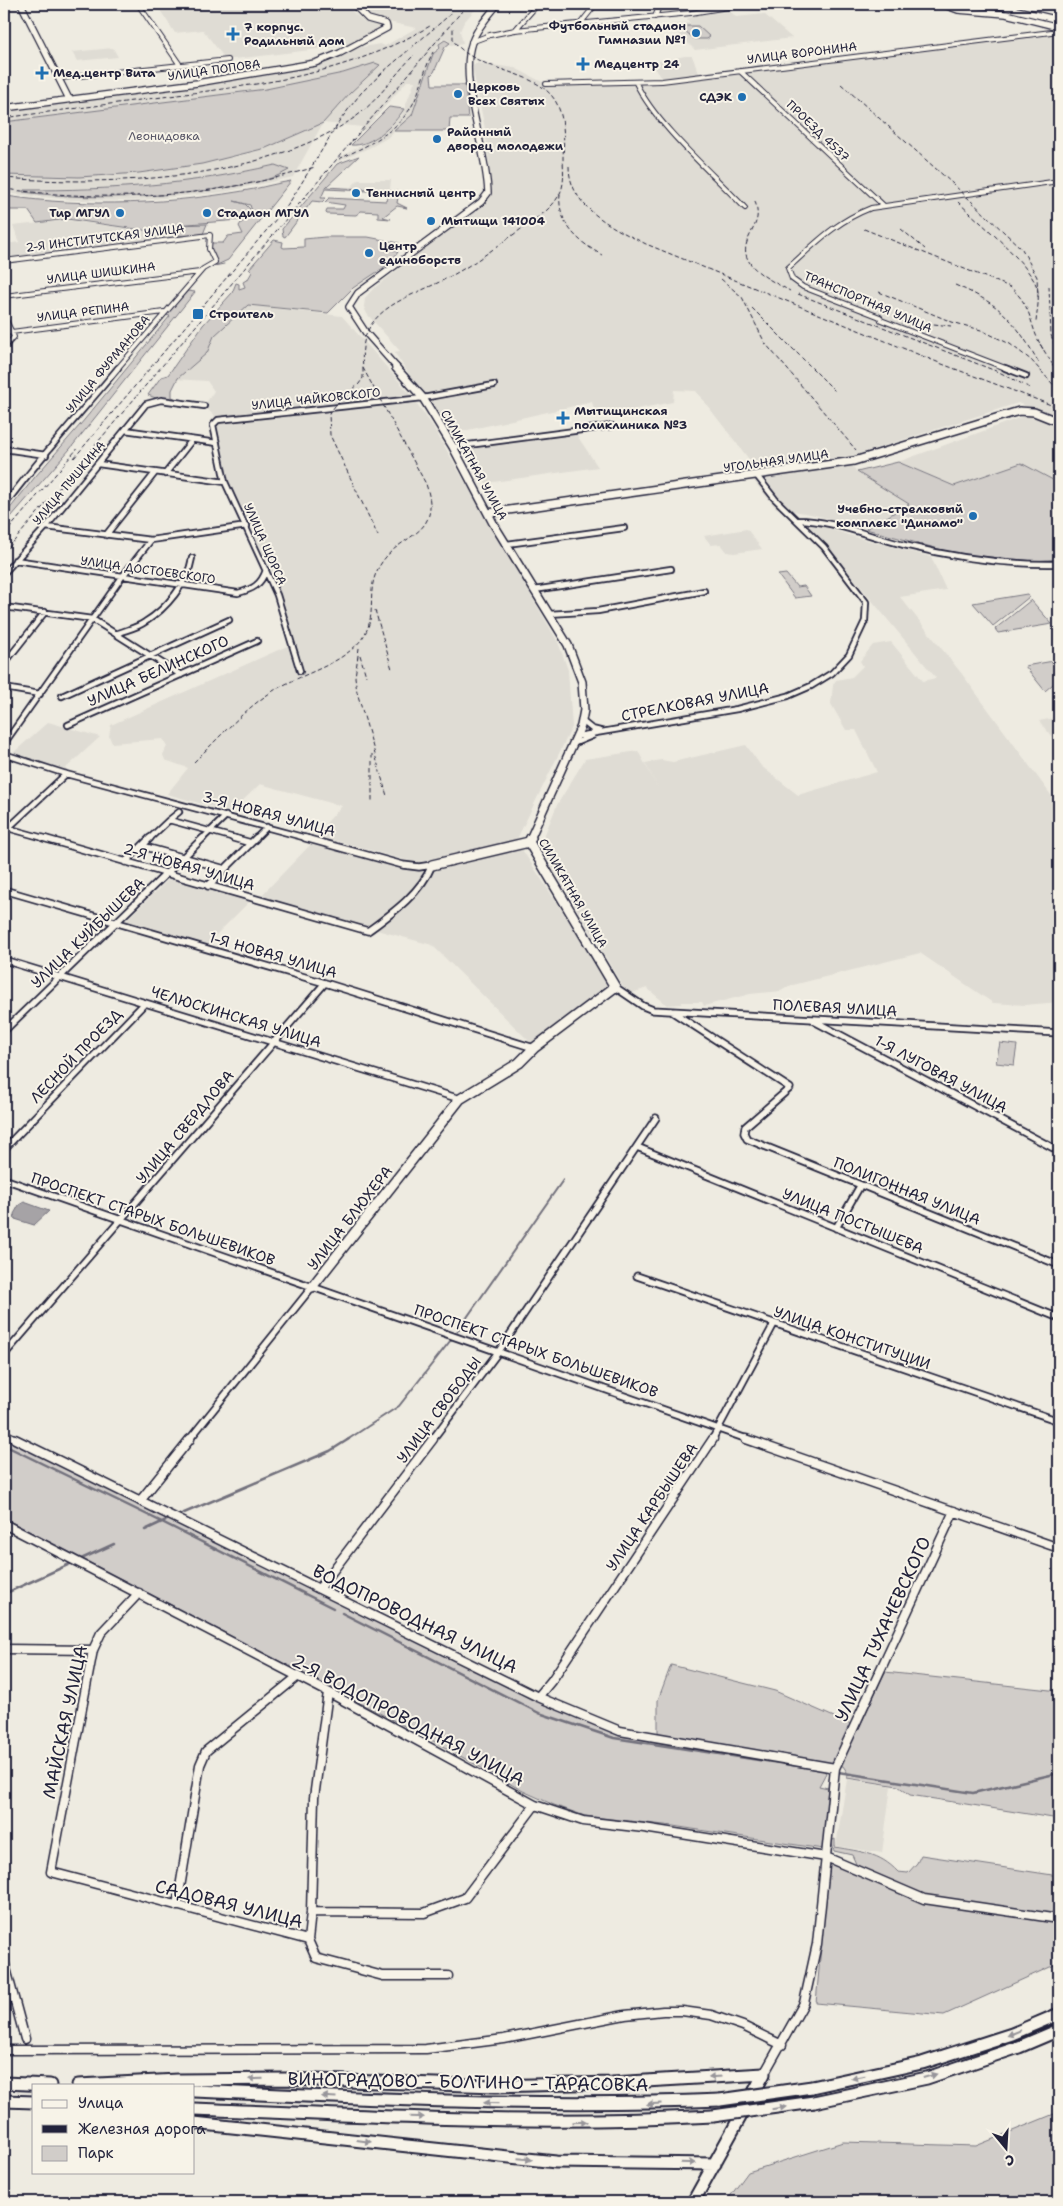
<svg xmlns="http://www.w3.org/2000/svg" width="1063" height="2206" viewBox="0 0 1063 2206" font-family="'Shantell Sans',sans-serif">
<rect width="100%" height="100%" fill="#eeebe1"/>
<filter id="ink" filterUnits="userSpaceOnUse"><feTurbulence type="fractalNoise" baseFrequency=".02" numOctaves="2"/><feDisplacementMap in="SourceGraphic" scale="10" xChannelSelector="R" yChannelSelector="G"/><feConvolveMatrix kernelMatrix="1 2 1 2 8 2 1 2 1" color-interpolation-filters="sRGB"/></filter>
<g filter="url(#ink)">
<path fill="#dfdcd4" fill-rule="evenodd" d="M156,4h188l19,17 19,4 -30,20 -126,15 -23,-30 -28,3z
M357,4h123l-16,18 -4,9 3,12 -12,2 -3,-6h-6l-9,15 -21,61 -25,23 -16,9 -34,15 3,-5 39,-21 23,-21 13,-34h-8l-42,49 -4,-1 1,-2 -39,-4 -30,54 -68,15 -93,9 -60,-1 -68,-7v-18l75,2 156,-20 31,-9 57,-25 27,-30 25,-23v-6l-32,9 -77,16 -262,33v-13l142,-18 189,-34 21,-9 24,-4 5,2 31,-18 -41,-9 -6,-3zM274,165l2,12 -83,15 -74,5 -71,-2 -25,-4 134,-5 50,-7z
M661,4h42l4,4 -52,4z
M730,11l6,6 28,-3 28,24 -97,12 -25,-25 20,-2 -3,-4 8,-4z
M1048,29l11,3v387l-41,-16 -172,55 11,14 52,32 -43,25 -55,-15 -35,-6 -27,-33 10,-3 -63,-81 -22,-1 -1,12 -77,15 -4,-15 -142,32 -56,-82 6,-1 -33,-37 -3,-7 1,-9 8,-9 112,-87 7,-12 -7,-61 -13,-64 5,-2 38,5 27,14 91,2 32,-2 -14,-19 34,-7h7l7,17z
M113,48l5,9 -41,4 -5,-9z
M358,180h33l-1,10 -40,-2z
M66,220l116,16 -172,22 -6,-14 16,-2 -7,-16z
M248,305l94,11 68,78 22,31 126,217 10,28 4,57 -56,114 -100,22 -101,-28 27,-29 -82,-22 -29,28 -64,-18 21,-26 -23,-8 -2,-5 4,-9 -4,-7 -51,4 -3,-7 2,-11 183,-82 -22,-73 -44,-90 -12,-55 4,-4 -16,-15 10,-15 -7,-10 -33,-2 36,-47z
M1030,414l29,13v51l-6,2 -32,-17 -67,23 -56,-24z
M576,434l22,33 -112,16 -21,-36z
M810,525l13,1 25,9 83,22 15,33 -46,7 62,77 97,132v196l-34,3 -32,-2 -73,-50 -131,33 -8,5 -31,3 -46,12 -2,-4h-20l-1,2 -14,1 -20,-17 -15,5 -10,-8 -82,-139 17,-41 28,-46 53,-8 20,37 -13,-25 16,-3 12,2 73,-17 15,21 37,29 79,-23 -21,-42h-10l-15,-26 2,-19 3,-5 16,-3 11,-11 -3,-5 13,-16 18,-3 32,39 13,-3 -105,-127 -25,-25z
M747,529l15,20 -28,4 -7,-1 -6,-8 -10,1 -7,-9z
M1059,717v23l-7,-3 -13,-16z
M48,722l52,15 -35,32 -53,-15z
M312,843l108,28 101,-23 91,139 -81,56 -99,-98 -173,-47z
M170,878l80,23 -44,44 -82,-23z
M847,1779l44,7 -9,67 -46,-7z"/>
<path fill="#d1cdc9" stroke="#7a7882" d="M686,26h12l12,11 -3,2h-13l-12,-11z
M445,40l5,3 -5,4 -11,25 -3,3 1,10h33l3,33h-18l-1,13h-55l18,-16 21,-61 7,-6 -1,-4z
M375,63l5,2 -30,28 -27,30 -57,25 -64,16 -63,9 -60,4 -75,-2v-53l262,-33 77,-16z
M389,107l15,2c-10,16 -33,38 -53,36z
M359,156l-33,31 70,4 3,1 -2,11 10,5 -10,-2 -14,11 8,2 -13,-1v-6l-17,-1 -5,4 -29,-1 -1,-1 1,-4h16l2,-4 -20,-3 4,-4 57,3 3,-9 -64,-3 -4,9h5l-4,4 -10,-1 -27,36 -2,-1 -1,-7 55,-65z
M275,165l14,5c-20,12 -42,14 -65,18 -67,10 -135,12 -201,4l1,-2c89,0 164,-5 251,-25z
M291,181l-63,79 -11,5 -6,-16v-6h12l5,-7 15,-2 -4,-8 2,-3 12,-9 -3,-9 -16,-4 11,3 5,5 -2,7 -8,4 -65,5 32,-1 -4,10 -18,2 -118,-17 -30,4 -9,-13h-24v-13l2,-1c81,12 168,8 248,-7 13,-3 25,-6 37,-8z
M325,237h43l31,6 -8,6 7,3 -3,4 3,2 -45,30 -25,25 -80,-8 -34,31 -7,17 -29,25 -6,12v7l10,4 -21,-1 -13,-5 13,-18 7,-2 35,-50 29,-32 4,-10 3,1v5l6,-2 -2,-5 5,-3 4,-7 -3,-3 25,-29 9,2 -1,5 2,1 20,-1v-8z
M188,291l7,1 -125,157 -66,76v-9l31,-39 45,-52 90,-109 -5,-1z
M898,462l56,24 67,-23 32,17 6,-2v81l-24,2 -78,-7 -91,-25 43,-25 -52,-32z
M786,574l11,13 7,-1 7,10 -16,2 -17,-23z
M1027,594l2,3 -36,29 -20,-23z
M1031,600l21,24 -54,9 -3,-4z
M1059,660v19l-14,12 -20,-25z
M1000,1043l17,2 -3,20 -18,-2z
M4,1436l614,297 203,35 5,5 -7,13 9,2 -5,61 -150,-23 -88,-10 -31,-11 -31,-14 -86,-48 -433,-225z
M671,1665l104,26 84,37 26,-56 174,19v128l-149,-24 -12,-9 -51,-8v-6l-4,-6 -185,-31v-35z
M835,1839v8c26,5 44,5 63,25l10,1 9,-10 4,-8 138,21v87l-115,52 -128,-12 12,-135 4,-5 22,8 2,-7 -4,-9 -18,-4 -3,-10z
M1059,2112v90h-333l22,-30 95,-30 133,4z"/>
<path fill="#a6a3a6" stroke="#716f7b" d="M24,1202l25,9 -15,14 -19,-6 -1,-5 5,-9z"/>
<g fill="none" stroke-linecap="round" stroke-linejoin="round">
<path stroke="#716f7b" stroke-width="1" d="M209,267l15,-3"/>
<path stroke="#716f7b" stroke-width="2" d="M347,1440l52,-34 55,-70 109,-156"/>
<path stroke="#716f7b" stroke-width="2.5" d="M4,1445l158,77 9,-4
M177,1516l153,-65 19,-12
M145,1530l17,-8 171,86
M79,1560l35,-16
M4,1594l68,-31
M342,1613l197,100 75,25 217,33
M838,1772l135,21 86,-20"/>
<g stroke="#22223b" stroke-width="6">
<path id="street-far3" d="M138,4l42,61
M655,17l5,-13
M580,24l16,-20
M515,30l23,-26
M471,42l19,-7 25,-5 176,-17 55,-9
M740,71l143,134
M60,78l168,-18
M636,83c20,42 76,90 109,125
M546,84l116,-3 397,-50
M4,261l206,-26 -1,14 6,13 -12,7 -86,100
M4,296l196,-24
M4,316l10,21 -10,11
M4,333l160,-21
M1008,369l-127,-49 -1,-3 -77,-30 -11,-8 -4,-11c28,-25 47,-46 83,-60l188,-27"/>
</g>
<g stroke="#22223b" stroke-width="8">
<path id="street-far2" d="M1005,368l21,8
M125,430l92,13
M453,447l159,-21
M4,449l42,6
M98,464l127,18
M165,474l27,-34
M4,506c35,-48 76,-92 114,-138
M797,520c36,0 73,17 107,25 52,13 102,20 155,19
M46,527l105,13 96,-14
M106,535l49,-62
M507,544l117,-16
M15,560l223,33c15,-4 23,-8 28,-23
M4,573l42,-46 100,-123 15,-4 43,6
M534,590l137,-21
M4,607l88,12 89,56
M549,614l49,-3 106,-20
M116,634c9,-4 21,-6 29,-12 21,-13 43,-39 47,-64
M4,664l41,-52
M300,671l-23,-76 -52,-113 -12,-57 5,-5 205,-22 71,-13
M4,688l36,6
M62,696l167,-76
M582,721l10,8 8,2
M68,725l189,-84
M578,736l159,-27 51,-13 23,-10 21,-13 17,-18 16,-34 1,-19 -42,-55 -49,-48 -18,-23
M575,743l17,-7
M4,744l118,-167 29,-37
M4,754l62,20 244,65
M169,820l10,-8
M4,827l43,12
M4,832l62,-58
M149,839l20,-19 69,19
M202,839l24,-23
M255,839l12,-12"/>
</g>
<g stroke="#22223b" stroke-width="9">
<path id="street-far1" d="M43,838l325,93c23,-17 53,-38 64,-66l-13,2 -16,-2 -98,-27
M251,843l5,-5
M142,846l83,23 26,-26 -18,-5
M142,846l8,-8
M125,862l17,-16
M208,886l17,-17
M4,890l321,93 209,65
M4,960l456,139
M615,987l28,19 10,4 406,23
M671,1011l119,77 -45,39 -1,6 3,6 312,126
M814,1021l245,130
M4,1031l199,-193
M637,1147l422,171
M4,1149l141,-146
M4,1179l746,261
M836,1228l24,-42
M637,1276l422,145
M4,1355l321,-372
M4,1433l14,7
M189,1440l123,-153
M432,1440l67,-89 157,-233
M712,1440l62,-116"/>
</g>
<g stroke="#22223b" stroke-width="11">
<path id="street" d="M15,1439l523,258 82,34 215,37
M746,1439l313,109
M140,1501l50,-62
M4,1524l324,168 207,113 48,16 61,7 182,29 98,42 135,20
M319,1589l114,-150
M139,1593l-38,40 -8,17 -42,222 257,68 8,18 67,18h65
M4,1649l89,1
M538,1697l14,-17 161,-241
M177,1906l23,-141 6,-14 91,-74
M311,1912l113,1 41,-15 70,-93
M308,1940l3,-28 3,-114 14,-106
M4,1961l21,78
M4,2050l422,-1 78,-10 121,-24 38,-4h19l29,4 32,11 39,19
M764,2074l40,-71 13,-59 18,-176 119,-257"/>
</g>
<g stroke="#22223b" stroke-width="8">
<path id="secondary-far3" d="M21,4l48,95
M942,4l16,6 48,4 53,13
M992,4l67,16
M4,108l193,-25 118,-20 25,-10 47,-25 -1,-4 -18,-5 -15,-15
M398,369l-32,-36 -17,-26 9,-14 123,-91 7,-9c-1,-44 -30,-112 -16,-151 5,-14 17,-27 26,-38"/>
</g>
<g stroke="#22223b" stroke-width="10">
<path id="secondary-far2" d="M396,368l27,30 30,49 40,76 75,122 14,37 2,28 -3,16 -51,113
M488,513l366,-52 165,-50 15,1 25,10"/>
</g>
<g stroke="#22223b" stroke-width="12">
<path id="secondary-far1" d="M432,865l97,-23
M312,1287l148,-188 59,-36 15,-15 81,-61 -86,-145 2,-4"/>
</g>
<g stroke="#22223b" stroke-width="15">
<path id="secondary" d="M78,2085l100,-5 108,-1 210,7 116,-3 152,-9
M194,2123l362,39 159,2
M693,2202l71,-128"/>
</g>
<g stroke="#22223b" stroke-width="15">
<path id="primary" d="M4,2083l46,2
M812,2087l110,-24 90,-29 47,-20
M194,2091c175,8 350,16 526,9
M4,2101l30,1
M814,2102l113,-24 92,-31 40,-17
M194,2109c173,7 346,17 519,7"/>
</g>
<use href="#street-far3" stroke="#f7f3e8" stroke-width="4"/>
<use href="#street-far2" stroke="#f7f3e8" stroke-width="4.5"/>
<use href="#street-far1" stroke="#f7f3e8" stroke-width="5.5"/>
<use href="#street" stroke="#f7f3e8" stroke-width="8"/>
<use href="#secondary-far3" stroke="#f7f3e8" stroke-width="5.5"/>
<use href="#secondary-far2" stroke="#f7f3e8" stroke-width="7"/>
<use href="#secondary-far1" stroke="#f7f3e8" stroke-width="9"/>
<use href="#secondary" stroke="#f7f3e8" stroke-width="11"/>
<use href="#primary" stroke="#f7f3e8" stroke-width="11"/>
<path stroke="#22223b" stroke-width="1" stroke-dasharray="4.5 2.5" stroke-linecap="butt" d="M841,84l112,100 69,65 15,28 1,20
M4,118c58,-8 115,-15 173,-23 93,-12 170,-21 253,-69
M339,159c30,-14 61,-28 76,-59 7,-16 10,-33 18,-48
M569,166c0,42 45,62 77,78l296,120 117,44
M4,178c107,8 254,3 347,-58 25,-16 42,-44 63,-65
M4,189c108,13 206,10 311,-22
M560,194c-3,29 18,48 42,61
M755,201c6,20 -1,23 -8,41 -9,25 26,39 43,49
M958,202c21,20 69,59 79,85 3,10 0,24 -1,35
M864,229l146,58c24,20 18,38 33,62
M901,229l24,20
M721,279l21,18 23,46 91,107
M955,285c47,20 59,34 84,78
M1049,286l2,49 8,22
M879,292l73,30 29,8 29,14 21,16 28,31
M798,294l203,79 29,15
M752,308l83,83
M899,320l52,6
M1040,344l19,31
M363,368v10l-4,6 -21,18 -9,12 1,21 48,101
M74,458l214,-253 53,-86 20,-26 22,-21 70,-60
M4,535l73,-86
M4,553l464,-549
M375,610l17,59
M359,648l-4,29 2,15 30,104
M360,655l6,21
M372,754v47
M194,762c25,-24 49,-52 79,-71 27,-17 67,-25 88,-51 20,-27 1,-49 21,-78 21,-30 61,-26 44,-78l-63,-116c-7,-62 45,-68 88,-92 26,-14 49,-32 73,-49 14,-10 30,-19 37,-36 4,-10 2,-24 2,-34 1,-18 2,-36 -6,-53 -17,-36 -81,-30 -104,-64v-12"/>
<g stroke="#22223b" stroke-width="15" stroke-linecap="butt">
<path id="primary-bridge" d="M720,2100l92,-13
M713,2116l101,-14"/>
</g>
<use href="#primary-bridge" stroke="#f7f3e8" stroke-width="11"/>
</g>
<defs><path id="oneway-solid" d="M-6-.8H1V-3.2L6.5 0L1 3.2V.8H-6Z" transform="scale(1.25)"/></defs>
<g fill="#97959a">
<use href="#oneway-solid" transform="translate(1014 2033) rotate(158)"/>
<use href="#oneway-solid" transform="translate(930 2076) rotate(-16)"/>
<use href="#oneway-solid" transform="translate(715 2077) rotate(176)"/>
<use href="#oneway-solid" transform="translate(858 2077) rotate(168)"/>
<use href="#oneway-solid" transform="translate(256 2079) rotate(179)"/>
<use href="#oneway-solid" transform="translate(329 2097) rotate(-177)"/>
<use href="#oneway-solid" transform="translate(491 2103) rotate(-178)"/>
<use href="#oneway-solid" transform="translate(654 2104) rotate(177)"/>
<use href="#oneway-solid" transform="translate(779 2108) rotate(-9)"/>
<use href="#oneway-solid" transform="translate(417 2117) rotate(2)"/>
<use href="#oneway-solid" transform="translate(580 2122) rotate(-1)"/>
<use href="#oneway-solid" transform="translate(364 2141) rotate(7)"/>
<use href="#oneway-solid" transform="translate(525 2159) rotate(5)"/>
<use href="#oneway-solid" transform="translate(688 2163) rotate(2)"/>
</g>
</g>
<g fill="#1f6fb2" stroke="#f7f3e8" stroke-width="2">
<circle cx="696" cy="33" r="5"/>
<path d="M230.5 26.5h5v5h5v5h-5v5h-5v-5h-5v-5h5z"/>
<path d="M580.5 56.5h5v5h5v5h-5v5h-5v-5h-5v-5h5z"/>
<path d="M39.5 65.5h5v5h5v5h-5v5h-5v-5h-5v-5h5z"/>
<circle cx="458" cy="94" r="5"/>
<circle cx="742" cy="97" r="5"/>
<circle cx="437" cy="139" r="5"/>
<circle cx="356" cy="193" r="5"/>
<circle cx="120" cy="213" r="5"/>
<circle cx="207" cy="213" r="5"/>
<circle cx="431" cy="221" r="5"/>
<circle cx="369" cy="253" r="5"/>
<rect x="192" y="308" width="12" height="12" rx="2.5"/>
<path d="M560.5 410.5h5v5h5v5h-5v5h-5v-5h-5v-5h5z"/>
<circle cx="973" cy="516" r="5"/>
</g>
<g text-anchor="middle" stroke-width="4" stroke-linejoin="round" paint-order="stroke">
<g font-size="12" font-weight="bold" fill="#22223b" stroke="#f7f3e8" text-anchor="start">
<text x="686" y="30" text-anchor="end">Футбольный стадион<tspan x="686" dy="14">Гимназии №1</tspan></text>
<text x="244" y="31">7 корпус.<tspan x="244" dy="14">Родильный дом</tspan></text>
<text x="594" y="68">Медцентр 24</text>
<text x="53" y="77">Мед.центр Вита</text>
<text x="468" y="91">Церковь<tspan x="468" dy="14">Всех Святых</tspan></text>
<text x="732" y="101" text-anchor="end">СДЭК</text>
<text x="447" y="136">Районный<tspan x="447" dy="14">дворец молодежи</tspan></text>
<text x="366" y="197">Теннисный центр</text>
<text x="110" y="217" text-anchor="end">Тир МГУЛ</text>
<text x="217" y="217">Стадион МГУЛ</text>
<text x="441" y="225">Мытищи 141004</text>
<text x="379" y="250">Центр<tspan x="379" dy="14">единоборств</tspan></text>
<text x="209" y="318">Строитель</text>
<text x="574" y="415">Мытищинская<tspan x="574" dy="14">поликлиника №3</tspan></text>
<text x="963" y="513" text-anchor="end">Учебно-стрелковый<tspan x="963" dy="14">комплекс "Динамо"</tspan></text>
</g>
<g font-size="12" fill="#22223b" stroke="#f7f3e8">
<text transform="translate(802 53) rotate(-7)" y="4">УЛИЦА ВОРОНИНА</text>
<text transform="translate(214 70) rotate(-8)" y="4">УЛИЦА ПОПОВА</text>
<text transform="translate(818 131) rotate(44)" y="4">ПРОЕЗД 4537</text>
<text transform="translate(105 238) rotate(-7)" y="4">2-Я ИНСТИТУТСКАЯ УЛИЦА</text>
<text transform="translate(101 273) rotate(-7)" y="4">УЛИЦА ШИШКИНА</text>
<text transform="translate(868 302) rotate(23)" y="4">ТРАНСПОРТНАЯ УЛИЦА</text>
<text transform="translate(83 312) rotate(-7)" y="4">УЛИЦА РЕПИНА</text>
<text transform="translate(108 364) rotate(-50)" y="4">УЛИЦА ФУРМАНОВА</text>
<text transform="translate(316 399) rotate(-6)" y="4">УЛИЦА ЧАЙКОВСКОГО</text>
<text transform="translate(776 461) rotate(-8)" y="4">УГОЛЬНАЯ УЛИЦА</text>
<text transform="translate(474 465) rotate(61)" y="4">СИЛИКАТНАЯ УЛИЦА</text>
<text transform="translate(69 483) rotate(-50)" y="4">УЛИЦА ПУШКИНА</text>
<text transform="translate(265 544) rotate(66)" y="4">УЛИЦА ЩОРСА</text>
<text transform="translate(148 570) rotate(8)" y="4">УЛИЦА ДОСТОЕВСКОГО</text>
<text transform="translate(573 893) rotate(60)" y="4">СИЛИКАТНАЯ УЛИЦА</text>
</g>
<g font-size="12" fill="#575566" stroke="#f7f3e8">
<text x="164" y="140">Леонидовка</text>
</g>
<g font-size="15" fill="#22223b" stroke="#f7f3e8">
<text transform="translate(158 671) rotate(-24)" y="5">УЛИЦА БЕЛИНСКОГО</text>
<text transform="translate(695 702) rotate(-11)" y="5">СТРЕЛКОВАЯ УЛИЦА</text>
<text transform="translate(269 814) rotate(15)" y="5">3-Я НОВАЯ УЛИЦА</text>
<text transform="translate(189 867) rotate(16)" y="5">2-Я НОВАЯ УЛИЦА</text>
<text transform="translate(88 933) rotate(-44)" y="5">УЛИЦА КУЙБЫШЕВА</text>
<text transform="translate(273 955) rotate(16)" y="5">1-Я НОВАЯ УЛИЦА</text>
<text transform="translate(835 1008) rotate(3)" y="5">ПОЛЕВАЯ УЛИЦА</text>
<text transform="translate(236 1017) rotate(17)" y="5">ЧЕЛЮСКИНСКАЯ УЛИЦА</text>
<text transform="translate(76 1056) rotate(-46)" y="5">ЛЕСНОЙ ПРОЕЗД</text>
<text transform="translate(941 1074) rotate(28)" y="5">1-Я ЛУГОВАЯ УЛИЦА</text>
<text transform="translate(185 1127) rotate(-50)" y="5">УЛИЦА СВЕРДЛОВА</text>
<text transform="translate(907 1191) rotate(22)" y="5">ПОЛИГОННАЯ УЛИЦА</text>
<text transform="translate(350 1218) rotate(-52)" y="5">УЛИЦА БЛЮХЕРА</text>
<text transform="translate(153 1219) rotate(19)" y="5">ПРОСПЕКТ СТАРЫХ БОЛЬШЕВИКОВ</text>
<text transform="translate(853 1221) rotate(22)" y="5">УЛИЦА ПОСТЫШЕВА</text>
<text transform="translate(852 1338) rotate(19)" y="5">УЛИЦА КОНСТИТУЦИИ</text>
<text transform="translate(536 1351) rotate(19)" y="5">ПРОСПЕКТ СТАРЫХ БОЛЬШЕВИКОВ</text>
<text transform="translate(439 1410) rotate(-53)" y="5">УЛИЦА СВОБОДЫ</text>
<text transform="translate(652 1507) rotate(-56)" y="5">УЛИЦА КАРБЫШЕВА</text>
</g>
<g font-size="18" fill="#22223b" stroke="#f7f3e8">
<text transform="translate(415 1619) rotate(26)" y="6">ВОДОПРОВОДНАЯ УЛИЦА</text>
<text transform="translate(883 1629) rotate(-65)" y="6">УЛИЦА ТУХАЧЕВСКОГО</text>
<text transform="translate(408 1720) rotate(28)" y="6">2-Я ВОДОПРОВОДНАЯ УЛИЦА</text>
<text transform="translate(65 1722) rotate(-78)" y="6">МАЙСКАЯ УЛИЦА</text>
<text transform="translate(229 1904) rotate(14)" y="6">САДОВАЯ УЛИЦА</text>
<text transform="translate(468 2082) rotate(1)" y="6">ВИНОГРАДОВО - БОЛТИНО - ТАРАСОВКА</text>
</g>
</g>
<rect width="1063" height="2206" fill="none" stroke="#f7f3e8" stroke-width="20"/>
<rect x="10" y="10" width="1043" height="2186" fill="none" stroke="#22223b" stroke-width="2" filter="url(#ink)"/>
<rect x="32" y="2084" width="162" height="90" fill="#f7f3e8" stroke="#a29fa3"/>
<rect x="42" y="2100" width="25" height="8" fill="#f7f3e8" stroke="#a29fa3"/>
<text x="78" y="2108" font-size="15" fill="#22223b">Улица</text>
<rect x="42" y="2125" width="25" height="8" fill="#22223b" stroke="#a29fa3"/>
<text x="78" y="2134" font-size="15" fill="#22223b">Железная дорога</text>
<rect x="42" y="2146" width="25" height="15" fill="#d1cdc9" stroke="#a29fa3"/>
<text x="78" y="2158" font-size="15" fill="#22223b">Парк</text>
<g transform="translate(1006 2148) rotate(162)" stroke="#f7f3e8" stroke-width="4" paint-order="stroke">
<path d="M0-4L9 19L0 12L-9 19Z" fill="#22223b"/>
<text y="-8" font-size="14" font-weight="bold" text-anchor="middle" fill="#22223b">С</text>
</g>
</svg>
